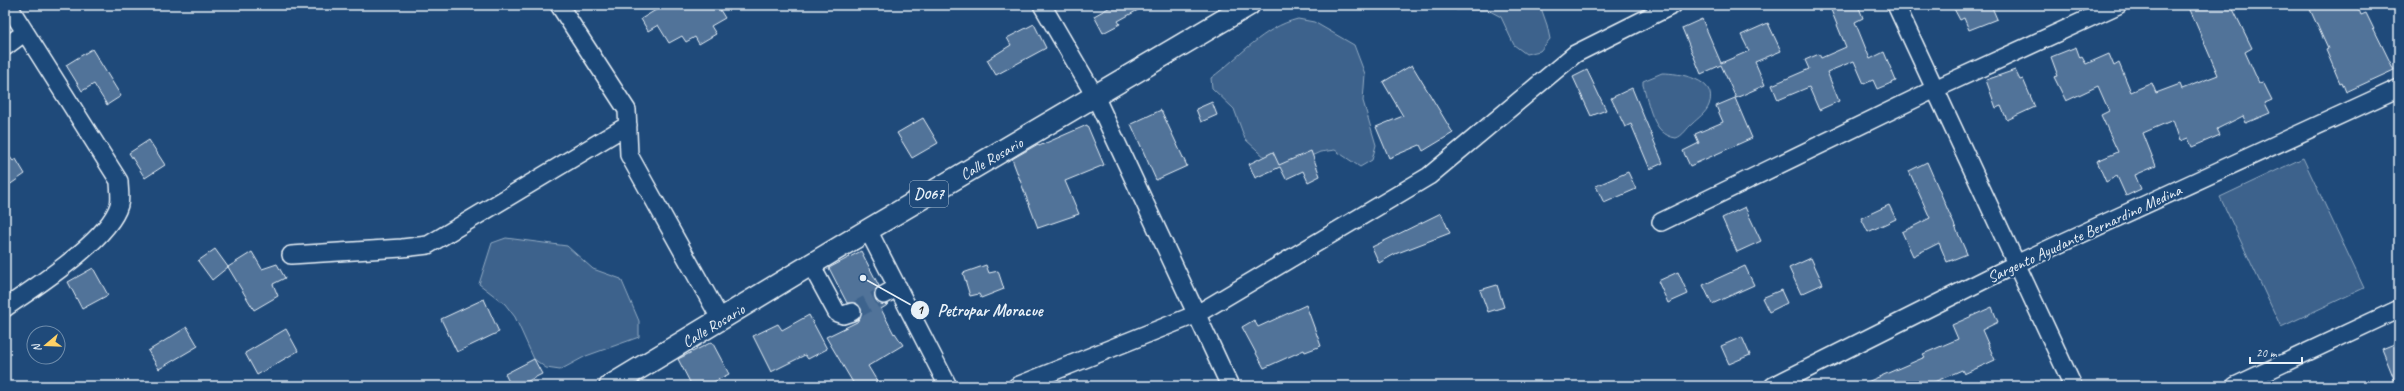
<svg xmlns="http://www.w3.org/2000/svg" width="2404" height="391" viewBox="0 0 2404 391" font-family="Caveat,sans-serif">
<rect width="100%" height="100%" fill="#1f4a7a"/>
<filter id="ink" filterUnits="userSpaceOnUse"><feTurbulence type="fractalNoise" baseFrequency=".025" numOctaves="2"/><feDisplacementMap in="SourceGraphic" scale="8" xChannelSelector="R" yChannelSelector="G"/><feConvolveMatrix kernelMatrix="1 2 1 2 8 2 1 2 1" color-interpolation-filters="sRGB"/></filter>
<g filter="url(#ink)">
<path fill="#3c628c" stroke="#92aac2" d="M1431,5h109l7,20 3,14 -10,12 -14,3 -12,-9 -13,-28 -13,-7h-31z
M1298,19l16,3 40,23 11,29 -2,27 13,44 -4,15 -12,7 -25,-17 -15,2 -26,12 -15,1 -10,-4 -24,-22 -11,-30 -22,-21 -1,-10c29,-21 52,-51 87,-59z
M1662,73c17,0 57,6 47,32 -3,8 -11,13 -17,19 -5,4 -9,12 -16,14 -24,-3 -27,-35 -33,-53v-4z
M2303,158l61,130 -83,39 -61,-130z
M506,238l61,8 26,23 28,10 18,42v16l-53,19 -26,14 -14,-2 -12,-9 -19,-42 -10,-13 -26,-20 13,-41z"/>
<path fill="#517399" stroke="#e8f1f8" d="M664,5h53l8,13 -14,8 5,8 -17,10 -4,-7 -9,5 -4,-6 -13,7 -11,-18 -10,6 -7,-12z
M1114,5h33l-29,16 2,3 -17,9 -9,-17z
M1829,5h29l5,13 -8,4 15,37 14,-7 12,29 -19,8 -4,-9 -9,4 -10,-23 -27,11 12,29 -20,9 -10,-23 -31,13 -6,-15 37,-16 -4,-9 14,-6 2,4 25,-11z
M1952,5h39l6,14 -28,11 -5,-12 -4,2z
M2188,5h43l21,43 -7,4 14,31 4,-1 9,18 -7,3 5,10 -24,10 -3,-7 -26,13 3,6 -28,12 -4,-9 -8,3 -7,-21 -30,13 13,33 -21,9 6,14 -15,7 -9,-20 -11,6 -9,-21 21,-9 -17,-37 8,-4 -11,-25 -32,15 -12,-24 4,-1 -7,-19 25,-10 4,11 2,-1 4,7 23,-10 5,12 5,-3 12,29 21,-9 4,10 24,-9 2,5 36,-14z
M2308,5h49l4,10 5,-2 28,57 -48,22 -4,-10 -2,1 -14,-33 2,-1z
M1702,19l19,44 28,-12 -8,-16 27,-12 13,28 -26,11 10,23 -29,13 -15,-33 -20,9 -19,-46z
M1034,24l12,24 -50,27 -9,-15 24,-15 -4,-7z
M92,49l29,47 -14,9 -13,-21 -12,7 -16,-26z
M1412,65l41,68 -30,18 -3,-6 -31,13 -13,-31 27,-11 -20,-34z
M1587,70l19,40 -15,6 -18,-39z
M2015,70l5,10 3,-1 12,28 -28,13 -6,-14 -5,2 -10,-28z
M1632,88l31,75 -13,6 -19,-45 -6,3 -14,-29z
M1735,98l17,40 -62,28 -7,-15 16,-8 -4,-9 28,-12 -7,-16z
M1212,102l5,13 -16,7 -5,-13z
M1161,110l26,56 -31,14 -25,-56z
M923,118l15,25 -26,15 -15,-25z
M1087,125l17,40 -39,16 14,33 -41,14 -26,-69 26,-15 1,2z
M149,140l16,25 -20,13 -16,-25z
M5,151l8,10 3,-2 9,15 -20,14z
M1311,151l9,25 -12,6 -5,-11 -17,8 -6,-12 -25,11 -6,-14 24,-12 6,13z
M1927,162l40,92 -20,8 -8,-19 -26,13 -11,-24 28,-14 -21,-47z
M1628,172l8,17 -32,14 -8,-17z
M1889,205l7,14 -28,13 -7,-14z
M1745,207l16,34 -24,11 -15,-34z
M1441,213l9,20 -55,21 -16,9 -7,-16z
M215,249l13,18 -16,13 -14,-19z
M861,251l18,35 -4,4v10l4,4h10l-8,5 13,25 1,-1 8,12 -35,21 12,20h-25l-29,-49 31,-15 5,-8 -4,-10 -11,-1 -18,-35z
M252,252l10,17 15,-5 8,14 -12,6 5,12 -24,14 -26,-43z
M1811,258l12,26 -22,10 -12,-26z
M986,265l3,8 9,-2 6,18 -23,9 -2,-4 -9,2 -7,-23z
M1745,266l9,19 -42,19 -9,-19z
M93,268l15,27 -26,14 -14,-27z
M1678,272l10,22 -20,9 -10,-22z
M1497,285l7,22 -16,5 -8,-22z
M1781,290l6,13 -18,9 -7,-14z
M484,299l15,33 -42,20 -16,-33z
M1306,305l15,41 -16,6 -1,-2 -40,18 -22,-41 12,-7 4,7z
M1992,307l6,15 -16,8 13,30 -31,14 -2,-4 -37,16h-67l67,-29 -2,-3 35,-15 -6,-14z
M809,315l18,34 -19,10 -3,-4 -34,17 -18,-36 25,-12 4,6z
M187,327l11,19 -39,23 -11,-18z
M286,329l12,22 -41,24 -12,-22z
M1742,337l8,18 -21,9 -8,-18z
M712,342l17,32 -23,12h-14l-14,-27z
M2399,342v44h-2l-15,-37z
M534,359l8,15 -24,12h-7l-6,-12z"/>
<g fill="none" stroke-linecap="round" stroke-linejoin="round">
<path stroke="#3d638d" stroke-width="17" stroke-dasharray="17 8" stroke-linecap="butt" d="M852,312l32,-17"/>
<g stroke="#e8f1f8" stroke-width="20">
<path id="minor" d="M559,5l68,105 2,45 92,165
M1042,5l53,91 135,290
M1896,5l177,381
M5,47l19,-14
M1661,222l274,-133 183,-84
M868,230l80,156
M291,255l111,-7 26,-3 200,-120
M811,265l26,48 6,2 9,-3
M884,295l14,-8
M5,308c30,-21 104,-68 114,-103 2,-7 0,-17 0,-24l-111,-176
M1017,386l180,-72 232,-138 146,-122 98,-49
M1773,386l243,-122 383,-176
M2235,386l164,-77"/>
</g>
<g stroke="#e8f1f8" stroke-width="24">
<path id="major" d="M610,386l258,-156 381,-225"/>
</g>
<use href="#minor" stroke="#1f4a7a" stroke-width="17"/>
<use href="#major" stroke="#1f4a7a" stroke-width="21"/>
</g>
</g>
<g text-anchor="middle" stroke-width="4" stroke-linejoin="round" paint-order="stroke">
<rect fill="#1f4a7a" stroke="#acbfd2" stroke-width="1" x="910" y="181" width="38" height="26" rx="3"/>
<g font-size="15" font-weight="bold" fill="#e8f1f8">
<text x="929" y="199">D067</text>
</g>
<g font-size="16" fill="#e8f1f8" stroke="#1f4a7a">
<text transform="translate(991 158) rotate(-30)" y="6">Calle Rosario</text>
<text transform="translate(2084 233) rotate(-25)" y="6">Sargento Ayudante Bernardino Medina</text>
<text transform="translate(713 325) rotate(-31)" y="6">Calle Rosario</text>
</g>
</g>
<path fill="none" stroke="#e8f1f8" stroke-width="1.5" d="M863 278L920 310"/>
<g fill="#e8f1f8" stroke="#1f4a7a" stroke-width="1.5">
<circle cx="863" cy="278" r="4"/>
<circle cx="920" cy="310" r="10"/>
</g>
<g font-size="12" text-anchor="middle" font-weight="bold" fill="#111">
<text x="920" y="314">1</text>
</g>
<g font-size="17" text-anchor="middle" font-weight="bold" fill="#e8f1f8" stroke="#1f4a7a" stroke-width="4" stroke-linejoin="round" paint-order="stroke">
<text x="990" y="316">Petropar Moracue</text>
</g>
<rect width="2404" height="391" fill="none" stroke="#1f4a7a" stroke-width="20"/>
<rect x="10" y="10" width="2384" height="371" fill="none" stroke="#e8f1f8" stroke-width="1.5" filter="url(#ink)"/>
<g transform="translate(46 345) rotate(251)"><circle r="19" fill="#1f4a7a" stroke="#6f8dac"/>
<path d="M0-3L7 15L0 10L-7 15Z" fill="#ffd166"/>
<text y="-6" font-size="11" font-weight="bold" text-anchor="middle" fill="#e8f1f8">N</text>
</g>
<path d="M2250 357v6h52v-6" fill="none" stroke="#e8f1f8" stroke-width="2"/>
<text x="2256" y="357" font-size="12" fill="#e8f1f8" stroke="#1f4a7a" stroke-width="3" paint-order="stroke">20 m</text>
</svg>
